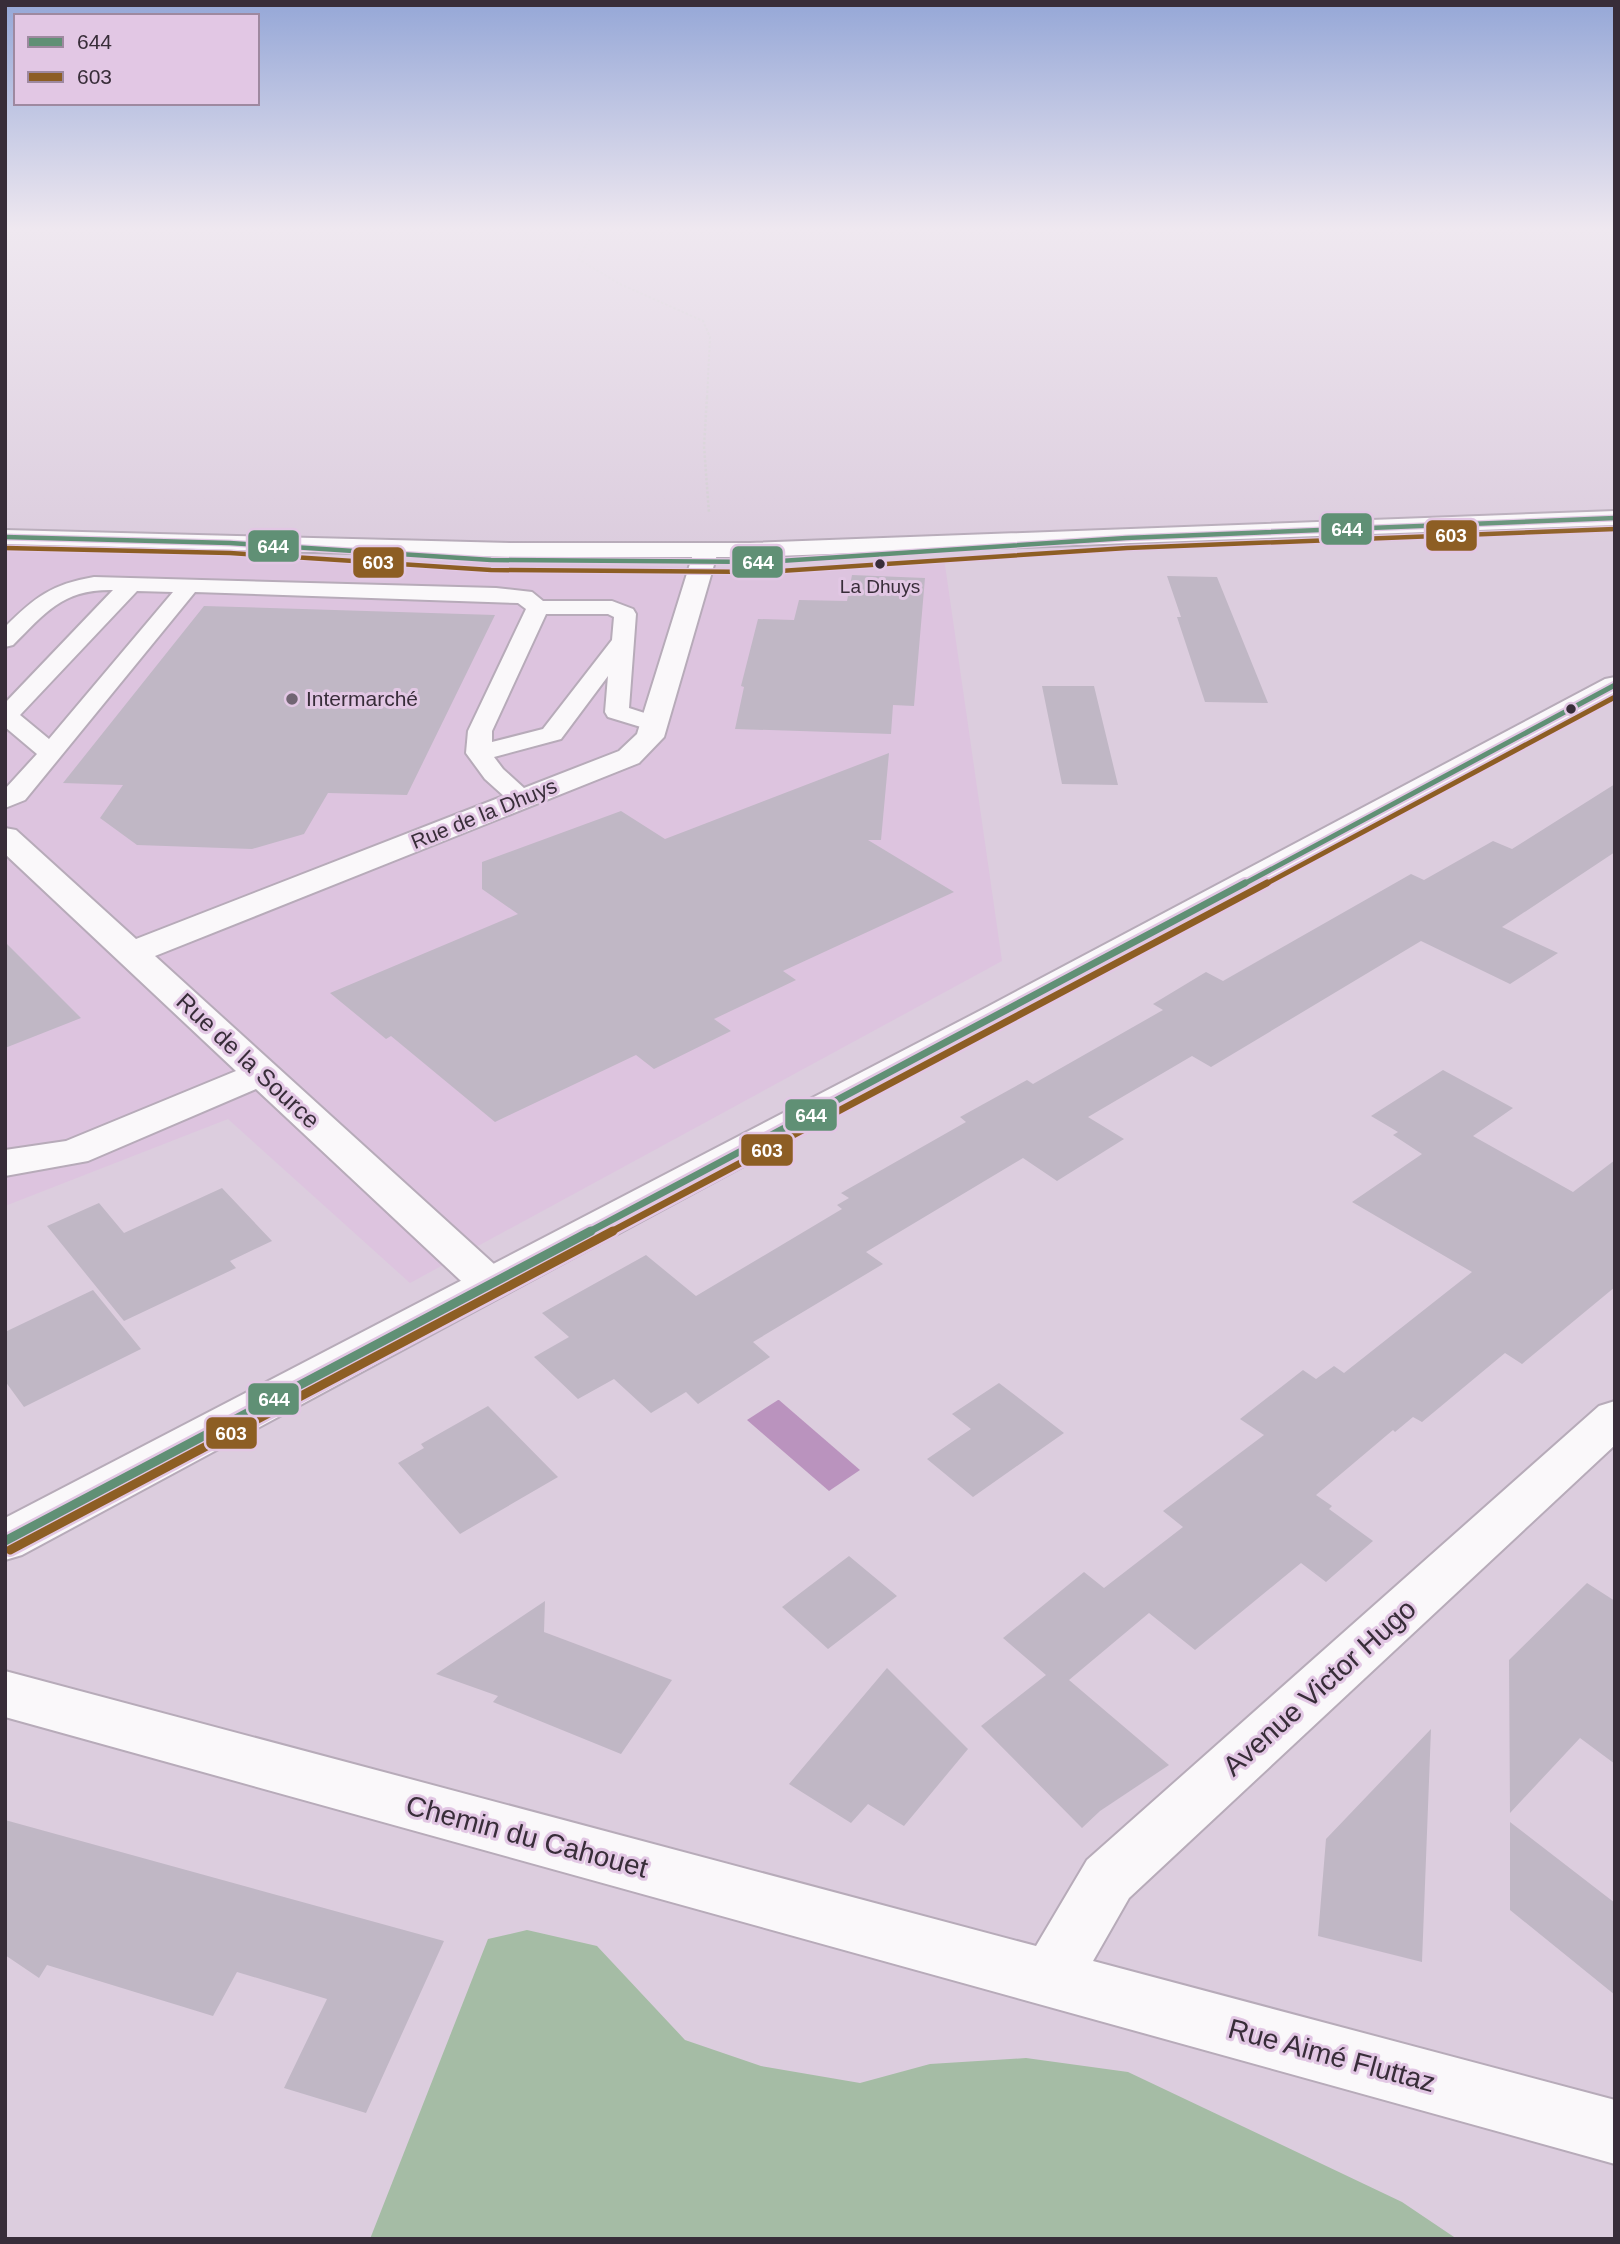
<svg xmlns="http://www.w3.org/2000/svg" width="1620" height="2244" viewBox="0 0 1620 2244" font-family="Arial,sans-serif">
<rect width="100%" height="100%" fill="#dccdde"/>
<path fill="#ddc4df" d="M5,551l776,18 163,-11 58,403 -592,322 -182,-164 -223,87z"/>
<path fill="#a5bca5" d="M527,1930l70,16 88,94 76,26 99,17 70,-19 96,-6 102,14 274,130 55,37h-1087l118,-300z"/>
<path fill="#ba93be" d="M778,1400h1l81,70 -31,21 -82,-71z"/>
<path fill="#c0b7c5" d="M852,575l73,3 -11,128 -21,-1 -2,29 -156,-5 9,-42 -3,-1 17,-67 36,1 5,-20 48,1z
M1167,576l50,1 51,126 -63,-1 -28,-85h4z
M204,606l291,9 -88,180 -79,-2 -24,41 -52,15 -115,-4 -37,-27 23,-33 -60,-2z
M1042,686h52l24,99 -56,-1z
M889,753l-8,87h-13l86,52 -171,79 13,9 -82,39 17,12 -77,38 -18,-14 -141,67 -104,-86 -5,3 -56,-46 188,-79 -36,-25v-27l139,-51 44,28z
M1615,784v68l-113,75 56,26 -48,31 -89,-43 -210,126 -19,-11 -104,61 36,22 -67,42 -34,-23 -157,94 17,12 -130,78 17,15 -72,47 -12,-12 -35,21 -37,-34 -36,20 -44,-42 35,-20 -27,-24 104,-58 50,41 146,-87 -5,-4 12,-7 -8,-5 125,-71 -6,-5 67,-37 6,4 130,-74 -10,-6 53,-32 17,9 188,-107 13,6 69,-39 19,8z
M5,942l76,76 -76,30z
M1443,1070l70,38 -40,28 100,56 42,-32v127l-93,77 -17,-11 -83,69 -9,-5 -18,15 -2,-2 -77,65 16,11 -3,3 44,32 -47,41 -25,-19 -106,87 -46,-37 -80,67 100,85 -69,46 -18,17 -101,-102 65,-51 -43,-37 81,-66 20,16 79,-61 -20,-16 101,-76 -24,-16 63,-49 13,9 18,-13 10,7 128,-101 -120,-70 70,-48 -29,-19 5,-3 -27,-16z
M222,1188l50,53 -42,20 6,7 -112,53 -77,-95 52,-23 25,30z
M93,1290l48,59 -117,58 -19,-26v-49z
M999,1383l65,50 -91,64 -46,-38 44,-30 -19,-15z
M488,1406l70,71 -98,57 -62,-71 26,-15 -3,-4z
M849,1556l48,40 -69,53 -46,-42z
M1587,1583l28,18v163l-35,-26 -70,75 -1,-153z
M545,1601l-1,31 128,48 -51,74 -128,-52 5,-6 -62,-22z
M887,1668l81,81 -64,77 -36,-22 -17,19 -62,-39z
M1431,1729l-9,233 -104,-26 8,-97z
M5,1820l439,121 -78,172 -82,-25 43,-89 -90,-27 -24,44 -166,-51 -8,13 -34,-23z
M1510,1822l105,81v92l-105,-85z"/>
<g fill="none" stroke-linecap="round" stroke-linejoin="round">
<g stroke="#b7abb9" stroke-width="4">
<path id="service" d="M94,577l402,11 36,4 11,9h69l21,8 3,5 -7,94 34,11 3,5 -3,5 -9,2 -46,-14 -3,-5 3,-36 -47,63 -67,18 9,12 33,30 -4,6 -9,2 -9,-2 -29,-26 -19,-26 2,-22 58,-122 -8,-6 -323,-11 -170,208 -20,8v-19l32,-35 -32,-27v-24l108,-113c-50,-1 -67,22 -100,55l-8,2v-20c30,-30 47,-43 89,-50zM137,591l36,1 -124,147 -29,-24zM546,614h62l6,3 -2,23 -69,89 -51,13v-11z"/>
</g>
<g stroke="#b7abb9" stroke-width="4">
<path id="minor" d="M706,544l8,2 4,5 -54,186 -25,26 -484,193 350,318 6,10 -6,10 -15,5 -15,-5 -219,-205 -168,72 -83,15v-26l61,-9 170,-70 -231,-217v-26l11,2 120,109 483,-188 18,-17 57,-183 4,-5z
M1615,1401v44l-486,453 -36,63 522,139v64l-1610,-447v-46l1031,275 51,-86 512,-454z"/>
</g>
<g stroke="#b7abb9" stroke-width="4">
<path id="tertiary" d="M1615,511v14l-865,32h-239l-506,-13v-14l506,13h239z
M1615,677v19l-1593,859 -17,5v-42l982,-511 618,-328z"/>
</g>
<path stroke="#d2ced2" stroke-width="2" stroke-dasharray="2.5 2" stroke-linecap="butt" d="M594,231l-16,28 42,25 83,37 7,16 -3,62"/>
<path stroke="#d2ced2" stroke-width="2.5" stroke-dasharray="2.5 2" stroke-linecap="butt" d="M707,397l-3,49 5,67"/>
<use href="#service" fill="#faf8fa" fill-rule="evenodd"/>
<use href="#minor" fill="#faf8fa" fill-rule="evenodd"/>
<use href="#tertiary" fill="#faf8fa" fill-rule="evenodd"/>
<g stroke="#e2c7e4" stroke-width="7">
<path id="bus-1-far3" d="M5,537l225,6 261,17 274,2 361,-24 489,-20"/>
</g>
<g stroke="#e2c7e4" stroke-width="9">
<path id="bus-1-far2" d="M1242,885l373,-200"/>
</g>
<g stroke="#e2c7e4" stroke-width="12">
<path id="bus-1-far1" d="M587,1233l658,-350"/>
</g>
<g stroke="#e2c7e4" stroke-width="14">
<path id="bus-1" d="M5,1541l586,-310"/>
</g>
<g stroke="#e2c7e4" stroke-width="7">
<path id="bus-2-far3" d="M5,548l225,5 261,17 274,2 362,-24 488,-19"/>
</g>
<g stroke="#e2c7e4" stroke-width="9">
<path id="bus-2-far2" d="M1264,885l351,-188"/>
</g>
<g stroke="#e2c7e4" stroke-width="12">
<path id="bus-2-far1" d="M609,1233l658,-350"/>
</g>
<g stroke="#e2c7e4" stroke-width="14">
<path id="bus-2" d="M10,1550l603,-319"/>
</g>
<use href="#bus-1-far3" stroke="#609075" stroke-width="4.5"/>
<use href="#bus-1-far2" stroke="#609075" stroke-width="5"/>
<use href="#bus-1-far1" stroke="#609075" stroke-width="7"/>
<use href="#bus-1" stroke="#609075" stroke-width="9"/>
<use href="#bus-2-far3" stroke="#8d5e24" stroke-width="4.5"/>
<use href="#bus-2-far2" stroke="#8d5e24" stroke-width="5"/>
<use href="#bus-2-far1" stroke="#8d5e24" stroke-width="7"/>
<use href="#bus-2" stroke="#8d5e24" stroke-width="9"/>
</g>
<linearGradient id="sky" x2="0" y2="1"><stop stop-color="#95a7d7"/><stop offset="0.42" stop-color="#efe8f0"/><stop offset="1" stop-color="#efe8f0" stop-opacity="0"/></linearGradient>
<rect width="1620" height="545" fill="url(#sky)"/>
<g fill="#382d39" stroke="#e2c7e4" stroke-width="2.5">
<circle cx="880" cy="564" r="6"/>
<circle cx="1571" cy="709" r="6"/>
</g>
<circle fill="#716573" stroke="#e2c7e4" stroke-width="2.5" cx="292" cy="699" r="7"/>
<g text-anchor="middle" stroke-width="6" stroke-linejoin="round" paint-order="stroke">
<g font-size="19" fill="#382d39" stroke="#e2c7e4">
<text x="880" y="593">La Dhuys</text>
</g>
<g font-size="21" fill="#382d39" stroke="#e2c7e4" text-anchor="start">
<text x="306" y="706">Intermarché</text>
</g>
<g font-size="21" fill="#382d39" stroke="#e2c7e4">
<text transform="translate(484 814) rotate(-22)" y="7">Rue de la Dhuys</text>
</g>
<g font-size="24" fill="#382d39" stroke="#e2c7e4">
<text transform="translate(248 1061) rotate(43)" y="8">Rue de la Source</text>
</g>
<g font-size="28" fill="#382d39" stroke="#e2c7e4">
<text transform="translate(1319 1687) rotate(-42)" y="10">Avenue Victor Hugo</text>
<text transform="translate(527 1836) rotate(15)" y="10">Chemin du Cahouet</text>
<text transform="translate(1332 2055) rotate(15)" y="10">Rue Aimé Fluttaz</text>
</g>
</g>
<g stroke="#e2c7e4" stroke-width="2.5">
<rect x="1320" y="512" width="53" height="34" rx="7" fill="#609075"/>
<rect x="1425" y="519" width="53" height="33" rx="7" fill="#8d5e24"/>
<rect x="247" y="529" width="53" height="34" rx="7" fill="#609075"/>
<rect x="731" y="545" width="53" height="34" rx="7" fill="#609075"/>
<rect x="352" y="546" width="53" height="33" rx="7" fill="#8d5e24"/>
<rect x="784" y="1098" width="54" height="34" rx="7" fill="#609075"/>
<rect x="740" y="1133" width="54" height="34" rx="7" fill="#8d5e24"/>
<rect x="247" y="1382" width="53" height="34" rx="7" fill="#609075"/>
<rect x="205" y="1416" width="53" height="34" rx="7" fill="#8d5e24"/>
</g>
<g font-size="19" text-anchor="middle" font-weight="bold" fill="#fff">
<text x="1347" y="536">644</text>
<text x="1451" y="542">603</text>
<text x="273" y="553">644</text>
<text x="758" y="569">644</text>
<text x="378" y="569">603</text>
<text x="811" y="1122">644</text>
<text x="767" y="1157">603</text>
<text x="274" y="1406">644</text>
<text x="231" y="1440">603</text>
</g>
<rect width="1620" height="2244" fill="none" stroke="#382d39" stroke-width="14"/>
<rect x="14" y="14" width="245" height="91" fill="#e2c7e4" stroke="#9e89a0" stroke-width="2"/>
<rect x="28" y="37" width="35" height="10" fill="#609075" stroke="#9e89a0" stroke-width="2"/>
<text x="77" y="49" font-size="21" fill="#382d39">644</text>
<rect x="28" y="72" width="35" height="10" fill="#8d5e24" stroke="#9e89a0" stroke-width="2"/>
<text x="77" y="84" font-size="21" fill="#382d39">603</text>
</svg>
